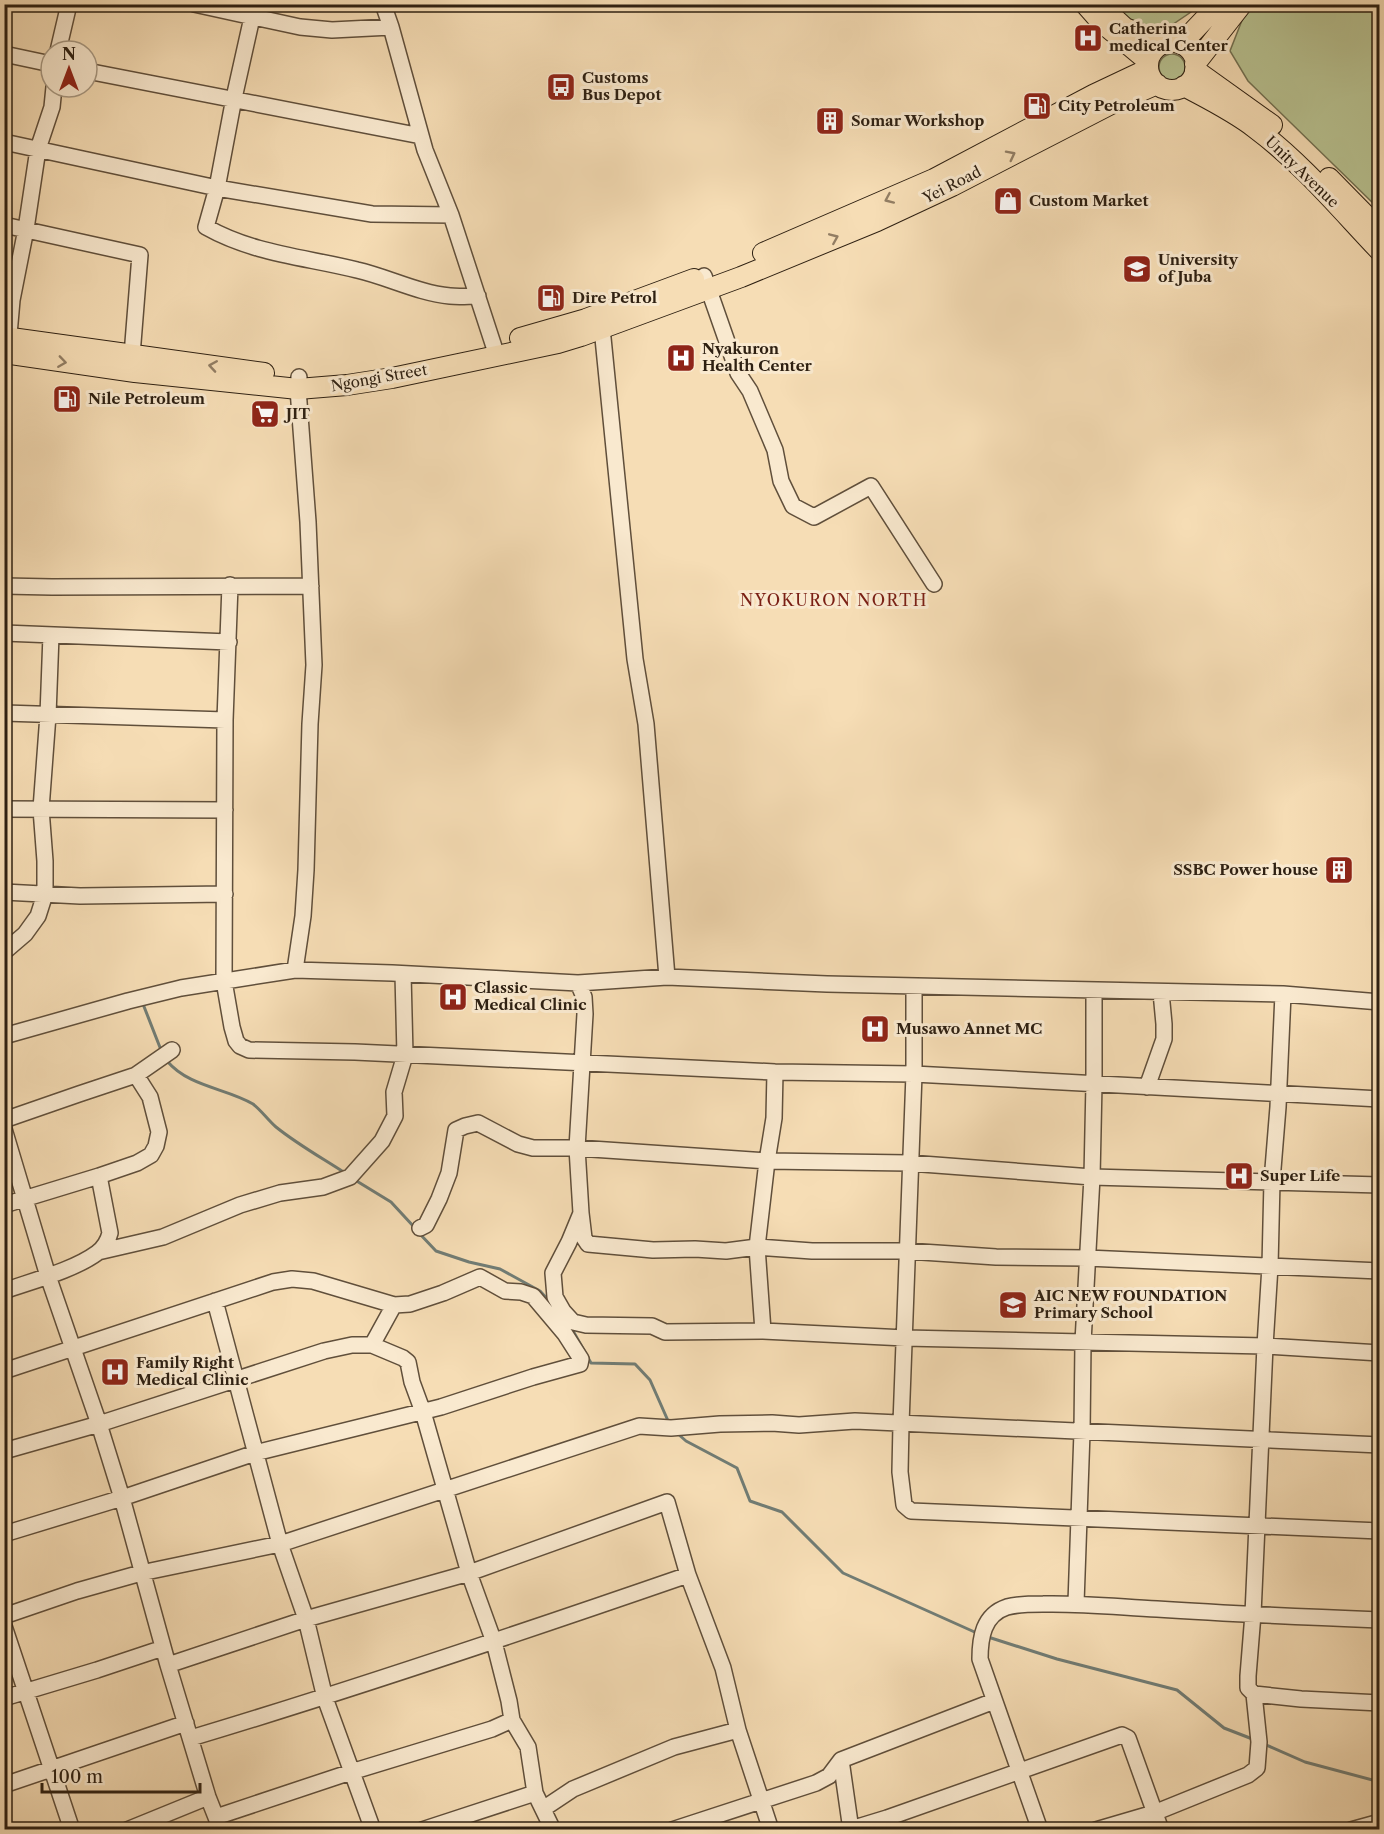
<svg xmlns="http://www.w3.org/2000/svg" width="1384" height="1834" viewBox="0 0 1384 1834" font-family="'Libre Caslon Text',serif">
<rect width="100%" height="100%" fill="#f6ddb5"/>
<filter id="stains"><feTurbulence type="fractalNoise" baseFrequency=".00333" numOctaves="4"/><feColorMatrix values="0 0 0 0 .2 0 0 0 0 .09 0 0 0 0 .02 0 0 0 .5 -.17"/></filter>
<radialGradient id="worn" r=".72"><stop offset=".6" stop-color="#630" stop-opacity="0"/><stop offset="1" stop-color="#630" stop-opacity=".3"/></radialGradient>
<path fill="#b8c291" stroke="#737152" stroke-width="1.5" d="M1111,5h85l-5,7 -37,25z
M1248,5h131v204l-131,-128 -18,-30z
M1159 67a13 13 0 1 1 26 0a13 13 0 1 1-26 0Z"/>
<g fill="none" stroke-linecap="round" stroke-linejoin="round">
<path stroke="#717c74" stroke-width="3" d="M143,1004l18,46
M167,1061c22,26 59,27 86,43 8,6 15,16 23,23 21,17 46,31 69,46
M355,1180l36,22 24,26
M419,1233l17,18 33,11 31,7 40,22 11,12
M572,1329l19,34 44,1 15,16 19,43
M677,1433l9,8 51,27 13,33 32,11 61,61 136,61
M988,1637l69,22 120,31 47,38 31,12
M1264,1744l41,18 75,20"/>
<g stroke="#604f3b" stroke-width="18">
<path id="minor" d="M194,4l106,23 32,3 59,-3
M255,4l-21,94 -17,90 -11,39c48,27 99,30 151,43 31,7 61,23 93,26 9,1 19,0 28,0
M383,4l8,23 34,123 26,65 46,141
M58,51l11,-47
M4,54l47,10
M87,71l334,65
M4,142l213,46 155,26 79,1
M4,225l136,30 -8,100 2,9
M704,276l34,97 12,18 25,59 6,31 12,25 21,11 57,-31 63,98
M599,321l3,7 33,331 11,65 21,253
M8,346l4,-46 14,-71 12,-80 14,-42 2,-20
M230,585l-5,135 -1,261 8,46 4,14 4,5 9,4 106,2 420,20 139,2 466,25
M4,586l48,1 259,-1
M4,633l225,9
M4,713l221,7
M4,809l221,1
M4,892l76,4 145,-2
M4,952l21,-18 13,-18 7,-22v-33l-4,-52 7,-94 3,-80
M295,970l8,-54 3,-46 4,-146 4,-59 -6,-143 -10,-133 1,-12
M578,983l6,14 1,17 -8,134 4,65 3,25 4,6 65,6 42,-1 31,2 31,-4 10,-86 7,-43 1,-46
M914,986v88l-13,350 -1,48 4,33 7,6 469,20
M1283,994l-5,113 -6,74 -2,85 -5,80 -12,268 -5,62v12l6,6 47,5 79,4
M4,1036l124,-35 53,-13 114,-18 97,3 186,10 89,-6 160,7 456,10 97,8
M1147,1087l17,-48v-15l-3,-32
M4,1120l75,-26 57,-19 36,-25
M4,1129l44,147 51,148 23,74 46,167 40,132 13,33
M4,1205l95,-29 38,-13 14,-8 5,-9 3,-14 -9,-35 -14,-22
M581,1213l-12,29 -16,31 2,24 8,14 10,11 13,3 66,1 13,6 98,-1 142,7 360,8 115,7
M420,1228l6,-3 13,-26 10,-26 7,-43 9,-4 13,-3 40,21 15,4h44l190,13 142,2 183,14 288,8
M98,1252l65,-15 77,-32 40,-12 43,-6 27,-10 32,-36 13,-25 -1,-24 11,-37 -2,-81
M4,1291c28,-10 70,-21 93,-38 7,-5 11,-12 13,-20l-11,-57
M215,1301l65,243 26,75 19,79 48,132
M763,1331l-6,-84 55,4h95l89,6 91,1 293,13
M372,1345l22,-40
M4,1371l269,-89 19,-3 21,2 81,24 16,-1 33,-11 37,-16 25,14 16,1 12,4 32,38 16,25 -1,5 -47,13 -92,30 -186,46 -133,45 -118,36
M4,1451l95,-27 225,-73 28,-6h20l31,13 5,4 4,20 11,30 46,161 25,69 15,59 3,19 16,27 7,46 18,37
M1076,1603l6,-171 1,-90 9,-165 2,-94v-93
M4,1616l73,-25 64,-18 139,-29 359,-118 32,2 49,-4 52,-1 27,2 56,-4 525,24
M4,1626l68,204
M168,1665l138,-46 163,-46 198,-71 21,73 35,93 15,62 33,100
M4,1698l93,-28 66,-22
M191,1738c167,-50 332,-106 497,-163
M841,1760l10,70
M4,1785l182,-62
M543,1809l30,-20 101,-42 64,-17
M216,1817l135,-45 141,-43 20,-9
M851,1829l36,-11 235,-83 6,3 33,92
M127,1830l81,-33
M422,1830l113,-37
M672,1830l144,-47 13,-7 12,-16 153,-59
M1040,1830l-60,-171c0,-21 3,-44 27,-52 11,-3 25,-3 36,-3 38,-1 76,3 114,5 74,5 148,8 223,11
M1096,1830l58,-17 94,-38 9,-7 2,-26 -5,-48
M1351,1830l29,-8"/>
</g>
<g stroke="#2e2012" stroke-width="22">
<path id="major" d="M1085,4l15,17 48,40
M1112,16l13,12 13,5 22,12
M1148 66a24 24 0 1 1 48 0a24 24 0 1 1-48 0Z
M1181,44l38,-40
M1195,64l47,-60
M1195,70l77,55
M1184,86c24,13 49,25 71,42 47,35 85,81 125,123
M1329,178l51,52
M763,253l171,-74 159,-84 55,-26
M4,337l260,36
M520,338l66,-19 108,-40
M4,353l131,19 163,17 49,-4 45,-7 166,-35 23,-7 160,-59 136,-56 75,-35 157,-81 48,-21"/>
</g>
<use href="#minor" stroke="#f9e9cf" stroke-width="15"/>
<use href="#major" stroke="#f6ddb5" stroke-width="20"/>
</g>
<defs><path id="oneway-chevron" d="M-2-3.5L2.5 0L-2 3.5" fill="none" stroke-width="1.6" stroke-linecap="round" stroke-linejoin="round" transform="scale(1.5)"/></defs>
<g stroke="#927e64">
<use href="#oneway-chevron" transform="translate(1011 155) rotate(-27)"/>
<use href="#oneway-chevron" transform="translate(889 199) rotate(156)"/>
<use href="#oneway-chevron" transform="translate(834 238) rotate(-23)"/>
<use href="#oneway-chevron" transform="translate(62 362) rotate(8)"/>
<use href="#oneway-chevron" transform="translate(213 366) rotate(-171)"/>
</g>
<defs>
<g id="hospital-square" transform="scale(1.5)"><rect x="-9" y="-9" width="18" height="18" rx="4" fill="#8f2418" stroke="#f9e9cf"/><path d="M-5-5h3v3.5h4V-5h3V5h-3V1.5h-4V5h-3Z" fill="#fff"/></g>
<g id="bus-square" transform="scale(1.5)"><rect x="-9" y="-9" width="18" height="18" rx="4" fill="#8f2418" stroke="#f9e9cf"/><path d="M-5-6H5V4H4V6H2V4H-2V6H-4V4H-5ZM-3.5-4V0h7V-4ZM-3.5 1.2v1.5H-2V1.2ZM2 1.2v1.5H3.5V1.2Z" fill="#fff"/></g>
<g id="fuel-square" transform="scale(1.5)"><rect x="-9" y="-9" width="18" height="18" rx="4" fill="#8f2418" stroke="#f9e9cf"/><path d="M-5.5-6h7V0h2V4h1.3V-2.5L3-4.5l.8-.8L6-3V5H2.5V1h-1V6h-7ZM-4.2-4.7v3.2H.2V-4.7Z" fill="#fff"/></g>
<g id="building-square" transform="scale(1.5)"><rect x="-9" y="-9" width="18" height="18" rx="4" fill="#8f2418" stroke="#f9e9cf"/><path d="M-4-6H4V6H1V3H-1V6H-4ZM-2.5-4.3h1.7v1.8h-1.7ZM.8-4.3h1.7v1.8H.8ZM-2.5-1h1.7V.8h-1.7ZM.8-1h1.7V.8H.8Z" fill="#fff"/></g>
<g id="shop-square" transform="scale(1.5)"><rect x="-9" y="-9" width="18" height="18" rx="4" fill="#8f2418" stroke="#f9e9cf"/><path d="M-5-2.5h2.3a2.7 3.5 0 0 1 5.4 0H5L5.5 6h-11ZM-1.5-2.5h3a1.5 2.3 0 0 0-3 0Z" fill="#fff"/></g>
<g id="university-square" transform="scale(1.5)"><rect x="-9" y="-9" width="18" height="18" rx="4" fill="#8f2418" stroke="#f9e9cf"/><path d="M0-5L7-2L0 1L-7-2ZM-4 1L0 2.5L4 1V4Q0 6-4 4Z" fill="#fff"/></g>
<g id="supermarket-square" transform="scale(1.5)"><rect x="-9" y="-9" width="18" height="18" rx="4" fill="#8f2418" stroke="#f9e9cf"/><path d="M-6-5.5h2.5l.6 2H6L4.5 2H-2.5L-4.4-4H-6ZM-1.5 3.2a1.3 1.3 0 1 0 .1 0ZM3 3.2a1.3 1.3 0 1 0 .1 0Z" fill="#fff"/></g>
<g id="school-square" transform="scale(1.5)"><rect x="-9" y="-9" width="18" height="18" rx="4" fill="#8f2418" stroke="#f9e9cf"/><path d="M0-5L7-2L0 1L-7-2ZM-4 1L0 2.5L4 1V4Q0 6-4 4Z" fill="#fff"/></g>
</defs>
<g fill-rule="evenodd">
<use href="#hospital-square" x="1088" y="38"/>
<use href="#bus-square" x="561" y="87"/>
<use href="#fuel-square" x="1037" y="106"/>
<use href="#building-square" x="830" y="121"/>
<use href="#shop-square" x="1008" y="201"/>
<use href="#university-square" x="1137" y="269"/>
<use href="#fuel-square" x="551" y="298"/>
<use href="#hospital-square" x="681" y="358"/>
<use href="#fuel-square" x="67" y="399"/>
<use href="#supermarket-square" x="265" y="414"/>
<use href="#building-square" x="1339" y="870"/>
<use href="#hospital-square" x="453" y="997"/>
<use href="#hospital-square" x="875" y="1029"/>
<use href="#hospital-square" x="1239" y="1176"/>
<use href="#school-square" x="1013" y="1305"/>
<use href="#hospital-square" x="115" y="1372"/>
</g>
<g text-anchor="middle" stroke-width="6" stroke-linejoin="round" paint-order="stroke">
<g font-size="15" font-weight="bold" fill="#2e2012" stroke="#f9e9cf" text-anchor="start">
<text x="1109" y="34">Catherina<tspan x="1109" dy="17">medical Center</tspan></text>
<text x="582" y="83">Customs<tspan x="582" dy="17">Bus Depot</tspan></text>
<text x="1058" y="111">City Petroleum</text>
<text x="851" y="126">Somar Workshop</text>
<text x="1029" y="206">Custom Market</text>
<text x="1158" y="265">University<tspan x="1158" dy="17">of Juba</tspan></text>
<text x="572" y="303">Dire Petrol</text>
<text x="702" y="354">Nyakuron<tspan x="702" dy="17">Health Center</tspan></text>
<text x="88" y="404">Nile Petroleum</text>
<text x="286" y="419">JIT</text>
<text x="1318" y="875" text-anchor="end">SSBC Power house</text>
<text x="474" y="993">Classic<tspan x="474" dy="17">Medical Clinic</tspan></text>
<text x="896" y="1034">Musawo Annet MC</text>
<text x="1260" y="1181">Super Life</text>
<text x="1034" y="1301">AIC NEW FOUNDATION<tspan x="1034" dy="17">Primary School</tspan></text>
<text x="136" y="1368">Family Right<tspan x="136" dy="17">Medical Clinic</tspan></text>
</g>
<g font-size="15" fill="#2e2012" stroke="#f9e9cf">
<text transform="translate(1302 172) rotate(44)" y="5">Unity Avenue</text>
<text transform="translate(952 185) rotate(-27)" y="5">Yei Road</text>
<text transform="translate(379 378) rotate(-10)" y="5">Ngongi Street</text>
</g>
<g font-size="16" letter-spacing="1.5" fill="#7a1f14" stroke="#f9e9cf">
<text x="834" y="606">NYOKURON NORTH</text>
</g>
</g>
<rect width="1384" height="1834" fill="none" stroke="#f6ddb5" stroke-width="24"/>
<rect x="6" y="6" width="1372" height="1822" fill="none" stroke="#2e2012" stroke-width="3"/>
<rect x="12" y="12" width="1360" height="1810" fill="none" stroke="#2e2012" stroke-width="1.5"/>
<g transform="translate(69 69)"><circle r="28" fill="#f9e9cf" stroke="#a89983" stroke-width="1.5"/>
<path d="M0-4.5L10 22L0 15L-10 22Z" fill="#8f2418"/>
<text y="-9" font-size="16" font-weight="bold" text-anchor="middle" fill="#2e2012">N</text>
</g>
<path d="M42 1783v9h158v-9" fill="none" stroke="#2e2012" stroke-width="3"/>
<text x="51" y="1783" font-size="18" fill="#2e2012" stroke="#f9e9cf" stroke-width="4.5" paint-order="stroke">100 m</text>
<rect width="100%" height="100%" filter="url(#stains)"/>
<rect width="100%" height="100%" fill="url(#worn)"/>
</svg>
